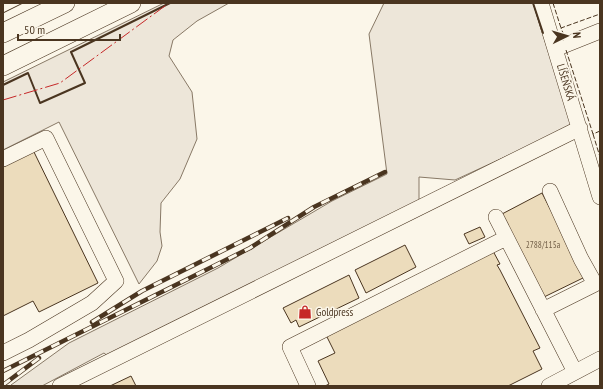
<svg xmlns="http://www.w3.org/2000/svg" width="603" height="389" viewBox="0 0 603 389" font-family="'PT Sans Narrow',sans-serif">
<rect width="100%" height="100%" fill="#fbf6e9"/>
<path fill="#ede6d9" stroke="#887966" d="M164,3h65l-32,18 -24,19 -4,16 23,36 5,47 -17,40 -19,24 -1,29 2,14 -5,15 -18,23 -80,-162 -56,28v-68z
M384,3h149l39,123 -117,54 -36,-3v26l-309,155 -6,-5 -62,33h-31v-1l58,-42 149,-75 114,-67 55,-27 -18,-140z"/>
<path fill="#ecdcbc" stroke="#4a3520" d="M33,150l65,133 -59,29 -6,-11 -30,15v-151z
M542,193l43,84 -41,20 -42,-83z
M480,227l5,10 -16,7 -5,-10z
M405,245l11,22 -50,26 -11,-23z
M493,251l7,13 -3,1 3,5 40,78 -7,3 9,18 -34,17h-183l4,-2 -11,-23 17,-8 -9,-18z
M349,275l10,23 -60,29 -3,-7 -5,3 -8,-15z
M131,376l5,10h-26z"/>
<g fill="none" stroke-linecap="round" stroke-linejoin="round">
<g stroke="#4a3520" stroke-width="16">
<path id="minor" d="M541,3l59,194
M555,49l45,-18
M3,159l43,-21 70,143 -24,22 -63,37 -26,13
M496,217l79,155
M543,310l52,-26 -14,-25 -31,-68
M60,386l520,-258
M308,386l-18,-39 216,-109
M549,386l51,-27"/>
</g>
<g stroke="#4a3520" stroke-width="20">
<path id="major" d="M3,33l62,-30
M3,66l128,-63"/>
</g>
<use href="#minor" stroke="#fbf6e9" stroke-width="15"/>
<use href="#major" stroke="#fbf6e9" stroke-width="19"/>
<path stroke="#4a3520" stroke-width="1" d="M3,4l1,-1
M3,13l20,-10"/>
<g stroke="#4a3520" stroke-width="4.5">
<path id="rail" d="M92,322l50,-31 146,-73
M3,371l247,-123 64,-41 71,-35
M3,385l36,-27"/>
</g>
<use href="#rail" stroke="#fbf6e9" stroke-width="3" stroke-dasharray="9" stroke-linecap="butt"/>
<path stroke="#4a3520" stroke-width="1" stroke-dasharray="5 2" stroke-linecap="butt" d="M553,3l8,25 1,-1
M563,41l-2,-7 2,-1 -2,-5 39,-14
M566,50l27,84 7,-3
M593,134l7,23"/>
<path stroke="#4a3520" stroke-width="2" d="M533,3l10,30
M3,85l25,-12 12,30 45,-20 -14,-31 99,-49"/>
<path stroke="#c62828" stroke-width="1" stroke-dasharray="14 3 2 3" stroke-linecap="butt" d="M3,100l57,-17 109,-80"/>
</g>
<defs>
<g id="shop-bare" transform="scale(1.08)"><path d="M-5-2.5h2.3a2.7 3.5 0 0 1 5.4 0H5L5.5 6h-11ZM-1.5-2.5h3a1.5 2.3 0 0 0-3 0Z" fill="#c62828" stroke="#fbf6e9" stroke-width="2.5" paint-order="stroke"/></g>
</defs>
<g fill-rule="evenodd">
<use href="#shop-bare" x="305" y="312"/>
</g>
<g text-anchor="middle" stroke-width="3" stroke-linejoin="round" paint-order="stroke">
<g font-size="9" fill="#725f47">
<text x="543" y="248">2788/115a</text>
</g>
<g font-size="11" fill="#4a3520" stroke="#fbf6e9">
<text transform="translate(566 82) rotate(73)" y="4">LÍŠEŇSKÁ</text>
</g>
<g font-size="11" fill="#4a3520" stroke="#fbf6e9" text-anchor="start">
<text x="316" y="316">Goldpress</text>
</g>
</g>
<rect width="603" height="389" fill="none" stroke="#4a3520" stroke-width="8"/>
<g transform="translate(567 36) rotate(85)" stroke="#fbf6e9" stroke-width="3" paint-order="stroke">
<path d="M0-3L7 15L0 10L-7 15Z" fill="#4a3520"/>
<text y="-6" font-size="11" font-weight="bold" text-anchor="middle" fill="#4a3520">N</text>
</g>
<path d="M18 34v6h102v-6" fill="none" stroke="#4a3520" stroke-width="2"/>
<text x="24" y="34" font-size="12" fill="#4a3520" stroke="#fbf6e9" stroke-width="3" paint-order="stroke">50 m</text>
</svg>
